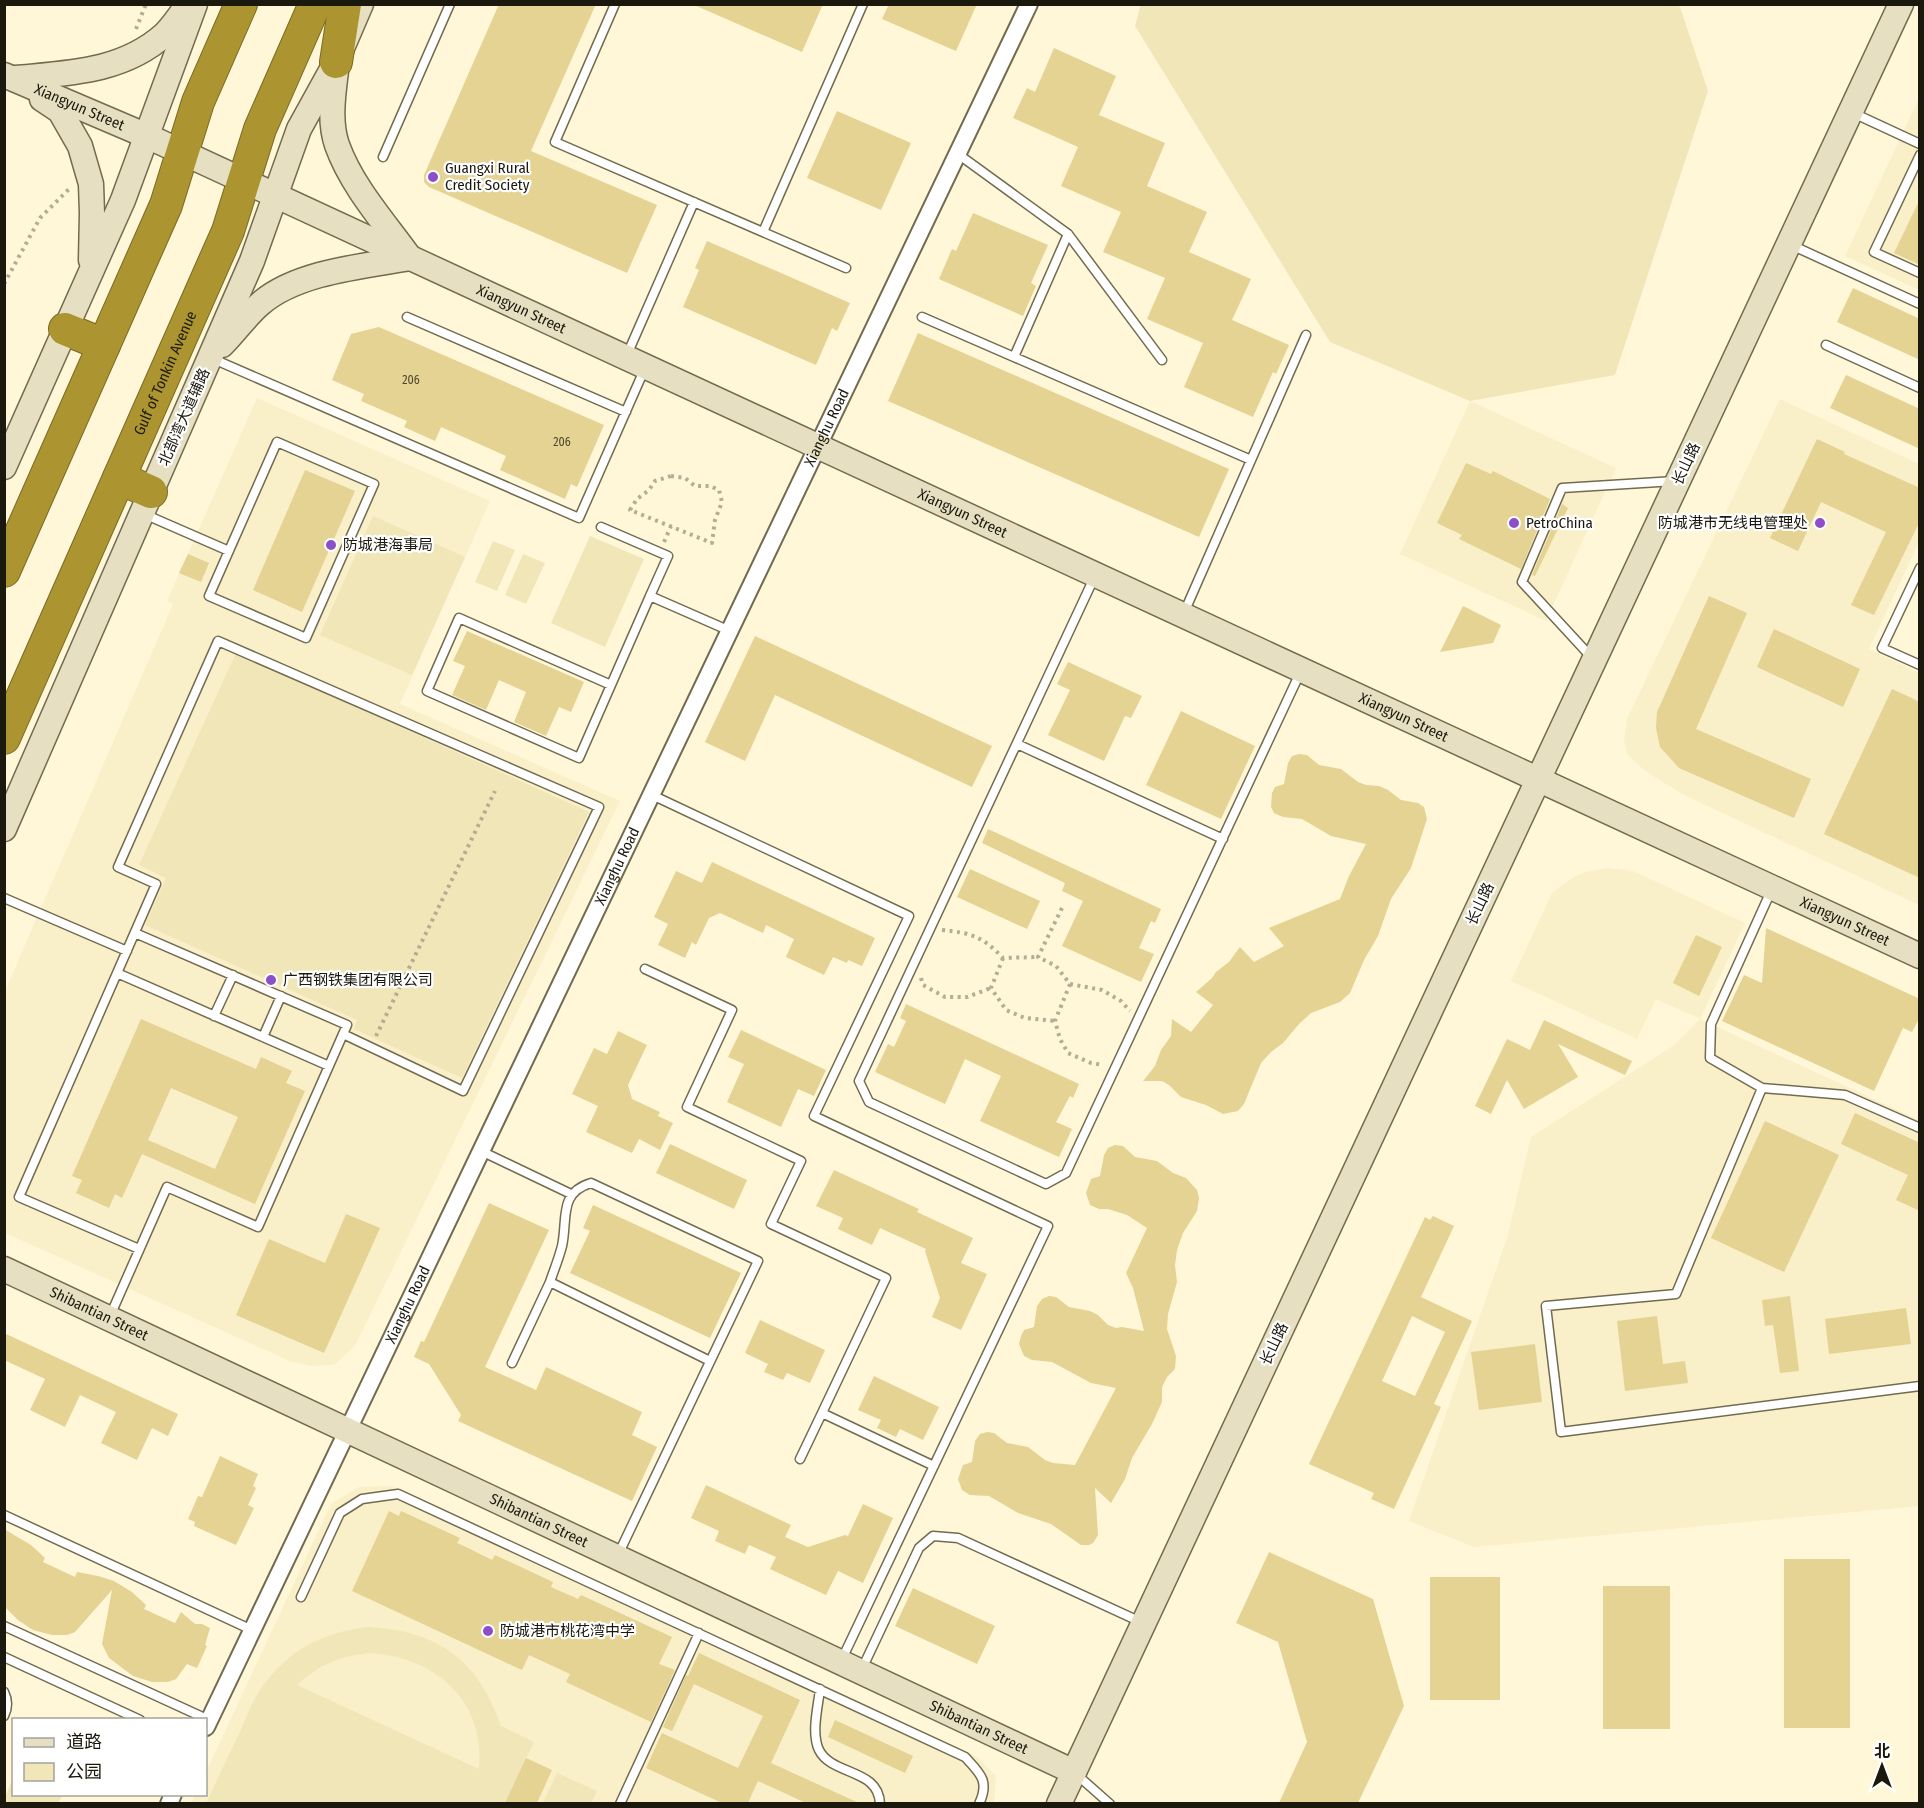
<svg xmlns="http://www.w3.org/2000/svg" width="1924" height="1808" viewBox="0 0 1924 1808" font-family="'Fira Sans Condensed','Noto Sans SC',sans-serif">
<rect width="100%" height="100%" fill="#fff7d8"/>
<path fill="#f9efc8" d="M1919,98v192l-74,-34z
M257,398l233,103 -90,203 220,97 -265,545 -21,19 -22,1 -20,-4 -287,-129v-242l168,-387 -6,-3z
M1780,399l139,65v78l-50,107 50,24v232l-235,-110 -39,-24 -18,-17 -3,-13 3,-22z
M1470,401l146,67 -70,153 -146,-67z
M1607,868l26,3 112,52 -45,96 219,101v386l-445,41 -65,-26 98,-283 24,-101 142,-91 27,-27 -44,-20 -19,40 -126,-58 41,-88 22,-16 11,-5z
M391,1486l586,271 19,19 -2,28h-803l4,-9 11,-1v-22l125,-268 28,-17z"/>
<path fill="#f1e6b8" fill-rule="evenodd" d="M1141,4h535l4,3 28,84 -93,284 -145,26 -140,-59 -195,-316z
M373,516l92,41 -53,118 -92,-40z
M590,536l54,23 -39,88 -54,-24z
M493,541l22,9 -18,41 -22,-9z
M523,554l22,9 -19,41 -21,-9z
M236,653l353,159 -127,266 -108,-49 3,-9 -212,-95 21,-47 -27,-13z
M368,1627c71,4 110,33 133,99l33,16 -29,61 -299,1c11,-24 22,-48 34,-72 6,-14 12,-30 20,-42 28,-40 61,-57 108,-63zM369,1653c53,2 105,35 110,93 1,7 0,15 0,23l-182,-84c21,-20 43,-29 72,-32z
M557,1773l40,18 -6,12h-48z
M13,1778l1,16 49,1 -5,8h-53v-6z"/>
<path fill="#e4d393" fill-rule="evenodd" d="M499,4h97l-65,147 126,54 -30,68 -198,-86 -5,-5v-7z
M692,4h131l-21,48z
M889,4h88l-21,47 -74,-32z
M1054,48l62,28 -17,39 66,28 -18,43 60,26 -18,40 62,27 -19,41 57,25 -13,29 -3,-2 -20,45 -69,-30 19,-44 -56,-24 18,-41 -62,-26 18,-40 -60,-26 17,-39 -65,-29 14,-30 8,4z
M837,111l74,32 -30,67 -74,-32z
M1920,199v66l-26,-12z
M973,213l75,32 -17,38 5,3 -13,30 -84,-37 13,-30 4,2z
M707,241l143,62 -13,28 -5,-3 -16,37 -133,-58 16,-37 -4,-2z
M1853,288l67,31v41l-83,-38z
M379,327l225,98 -27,62 -6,-3 -6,15 -65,-29 6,-14 -65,-29 -6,14 -31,-14 3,-6 -46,-20 3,-7 -32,-14 19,-46z
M918,333l311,136 -30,68 -311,-136z
M1846,375l74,34v40l-90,-41z
M1817,439l28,13 -1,2 76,34v33l-46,94 -23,-10 35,-73 -65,-30 -23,49 -28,-13z
M1466,463l25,11 2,-3 57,28 -29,70 -62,-30 3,-4 -25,-12z
M305,470l50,21 -53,121 -49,-22z
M1562,504l6,4 -33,68 -3,-1z
M188,554l21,9 -8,19 -22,-9z
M1709,596l38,17 -51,116 115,50 -17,39 -115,-50 -19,-21 -4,-19 1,-16z
M1463,606l38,19 -8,18 -53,9z
M1774,629l86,40 -17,38 -86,-40z
M467,631l117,51 -13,30 -12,-5 -13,29 -32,-14 12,-30 -27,-12 -13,30 -34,-15 13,-29 -12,-5z
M755,636l237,110 -20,41 -197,-92 -30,66 -40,-19z
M1068,662l74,34 -11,22 -6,-2 -21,45 -56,-26 22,-45 -13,-6z
M1892,689l28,13v176l-96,-44z
M1181,711l74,35 -34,73 -75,-34z
M1299,754l8,1 12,10 22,4 17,13 8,3 13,1 9,4 13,10 17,3 6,4 3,12 -16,49 -20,31 -13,37 -14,24 -14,33 -10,9 -29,11 -12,11 -16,19 -12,9 -10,11 -17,41 -6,7 -15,3 -17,-9 -25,-8 -12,-12 -7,-4h-19l12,-15 6,-16 10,-14 1,-17 19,13 22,-27 -17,-13 16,-14 4,-6 13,-10 11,-15 14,15 30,-16 -15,-18 71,-29 9,-23 17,-32 -35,-8 -29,-17 -19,-2 -9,-4 -3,-6 1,-14 3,-6 9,-3 4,-21 4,-7z
M988,829l173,80 -6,14 -4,-2 -12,27 15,6 -13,28 -79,-36 21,-45 -21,-10 3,-8 -83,-40z
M712,862l163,76 -13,28 -14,-6 -1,3 -14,-6 -9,18 -38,-18 8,-18 -28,-14 -3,8 -43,-20 -11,5 -13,27 -4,-3 -7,16 -27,-13 10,-21 -14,-7 22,-46 26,12z
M970,869l70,32 -13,28 -70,-32z
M1766,928l154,71v18l-8,15 -9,-4 -29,63 -152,-70 22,-46 18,8z
M1696,935l26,12 -23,49 -26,-13z
M906,1004l173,80 -6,14 -3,-2 -14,26 16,7 -13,28 -79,-36 21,-45 -36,-17 -20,45 -70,-32 13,-28 6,3 12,-26 -6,-3z
M141,1019l115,50 5,-12 31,14 -6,12 19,8 -50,113 -113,-50 -20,44 -7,-4 -6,14 -33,-15 6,-13 -10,-4zM171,1088l67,29 -23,52 -67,-29z
M1544,1020l88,41 -7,14 -67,-31 20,33 -54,32 -17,-29 -16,34 -16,-8 32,-67 23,11z
M741,1030l85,40 -12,26 -16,-7 -17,38 -54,-25 17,-38 -16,-7z
M618,1031l29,14 -19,40 4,14 28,13 -2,4 15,7 -13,27 -21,-11 -7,14 -46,-21 12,-26 -26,-12 22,-46 13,6z
M1855,1113l65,30v68l-24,-11 12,-25 -67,-31z
M1765,1121l74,34 -55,117 -73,-34z
M670,1144l77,36 -13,29 -78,-36z
M1115,1145l8,1 12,11 22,4 16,12 13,5 11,12 2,8 -2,13 -14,22 -6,17 -2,15 2,17 -9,32 -1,15 9,27 -1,13 -8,8 -5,10v15l-10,22 -20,34 -7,21 -14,24 -16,-15 3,47 -5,8 -4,2h-8l-30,-21 -33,-11 -29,-17 -19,-1 -8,-5 -4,-11 5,-14 9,-3 3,-21 5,-7 7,-2 7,1 13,10 21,4 17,13 8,3 22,2 41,-77 -25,-5 -39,-21 -20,-2 -8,-4 -5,-12 2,-8 3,-6 10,-3 3,-21 5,-7 7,-3 7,1 13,10 21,4 8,4 10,10 8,3 6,-1 22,4 -11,-43 -7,-15 21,-45 -20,-13 -19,-6h-9l-9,-4 -4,-12 5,-14 9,-3 4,-21 4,-7z
M834,1170l85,39 -2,3 56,26 -12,25 26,11 -26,56 -29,-13 8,-19 -15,-47 1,-2 -46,-21 -8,17 -34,-16 5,-11 -27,-12z
M489,1203l60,27 -64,137 51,23 10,-23 96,45 -10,23 25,12 -25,54 -174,-80 3,-6 -32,-51 -15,-7 7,-16 3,1z
M593,1205l148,68 -31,65 -140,-65 20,-42 -7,-3z
M346,1214l34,14 -56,125 -88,-38 33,-76 56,24z
M1433,1216l21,10 -33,71 51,24 -38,83 7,3 -47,102 -23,-10 3,-6 -65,-29 116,-247 5,3zM1412,1316l33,16 -30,64 -33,-15z
M1790,1296l9,75 -19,2 -7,-48 -8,1 -3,-26z
M1906,1308l5,36 -82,10 -4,-35z
M1657,1316l6,48 22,-3 3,22 -63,8 -8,-70z
M760,1320l65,30 -15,33 -23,-10 -4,7 -19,-8 4,-8 -23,-11z
M4,1333l174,81 -10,22 -16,-8 -15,32 -36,-17 15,-31 -36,-17 -15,32 -35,-17 15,-31 -41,-19z
M1535,1344l7,58 -63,8 -8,-58z
M874,1376l65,31 -16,33 -23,-11 -4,8 -19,-9 4,-8 -23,-10z
M220,1456l38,18 -5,12 3,2 -8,17 6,3 -18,37 -42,-19 1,-4 -7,-3 10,-23 4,1z
M706,1485l85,40 -6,12 23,10 37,-12 3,1 15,-32 30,14 -30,65 -25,-12 -12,24 -56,-26 6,-12 -27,-12 -4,9 -30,-13 4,-10 -28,-13z
M389,1511l10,5 2,-5 59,27 -3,5 9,4 26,13 3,-5 58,27 -2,5 27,12 3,-4 91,42 -13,27 16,6 -24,52 -85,-40 4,-8 -41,-19 -7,15 -170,-79z
M4,1529l27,16 14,13 -2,4 32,15 2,-5 21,4 16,5 18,11 14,13 -2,4 31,14 6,-11 14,12h7l8,4 -5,17 2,1 -10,22 -10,-4 -11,15 -8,3h-16l-19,-6 -24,-18 -7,-14 10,-54 -37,42 -8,3h-15l-19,-5 -15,-10 -14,-14z
M1269,1552l104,47 31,107 -46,97h-79l28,-61 -29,-100 -42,-19z
M1784,1559h66v169h-66z
M1430,1577h70v123h-70z
M1603,1586h67v143h-67z
M913,1588l82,38 -18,38 -82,-38z
M699,1653l101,47 -29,63 88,40h-53l-48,-22 -10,22h-26l-76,-35 16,-35 76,35 25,-52 -69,-32 -22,47 -9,-4 23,-52 2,1z
M835,1720l78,36 -8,17 -77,-36z
M526,1758l26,12 -15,33h-32z"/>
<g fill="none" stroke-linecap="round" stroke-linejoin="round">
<g stroke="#726b4f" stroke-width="11">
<path id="lane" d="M615,4l-60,138 291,126
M1851,112l69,32
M958,154l110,80 94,126
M1920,155l-46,97 46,21
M383,157l67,-153
M763,232l100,-228
M1068,234l-54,123 237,103
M1789,244l131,60
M407,317l219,95
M922,317l92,40
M1826,345l94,43
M626,357l68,-155
M211,358l368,160 66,-150
M277,442l97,42 -68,154 -97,-42z
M144,514l85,37
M601,527l67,29 -18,40 80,35
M1920,568l-38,80 38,17
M1094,578l-235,503 10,21 177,82 20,-11 234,-500
M1183,615l123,-280
M1593,659l-71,-77 40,-94 113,-7
M611,685l-152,-67 -32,73 152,67 71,-162
M1017,744l206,95
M652,795l257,121 -95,200 234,110 -206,433
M1771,891l-60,133 -1,34 52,30 83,7 75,33
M4,898l123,53
M645,969l87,41 -45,97 114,54 -30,63 115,54 -64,135
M117,973l212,93
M214,1016l19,-41
M263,1037l18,-41
M1762,1088l-86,206 -130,12 15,126 359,-46
M481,1151l90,43
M139,1249l-120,-52 137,-313 -38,-17 100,-226 381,166 -136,284 -120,-57
M110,1316l57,-129 91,40 89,-202 -212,-92
M512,1363l38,-81
M800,1459l22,-46 112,53
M4,1515l248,115
M617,1557l141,-296 -167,-78c-33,10 -23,36 -29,63 -3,12 -8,24 -12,36l160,79
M301,1597l39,-84 22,-14 36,-5 567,263c15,16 25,24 14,47
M4,1626l205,94
M4,1657l136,63
M861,1671l58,-123 14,-12 25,2 185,85
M820,1689c-2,18 -9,44 -1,61 13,26 60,18 61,54
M4,1692c4,8 4,16 0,24
M1076,1774l34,30
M620,1804l79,-171"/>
</g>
<g stroke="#726b4f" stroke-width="20">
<g id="street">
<path id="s1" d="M206,1727l823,-1723"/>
<path d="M169,1804l4,-10"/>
</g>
</g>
<g stroke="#726b4f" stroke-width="27">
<g id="secondary">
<path id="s2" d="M4,75l143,61 1773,820"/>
<path d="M16,78c53,-5 107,-6 149,-44 9,-9 16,-20 23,-30"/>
<path d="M42,99l18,12 20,35 11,38 1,29 -1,47"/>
<path d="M222,345c13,-13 24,-29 38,-41 36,-32 104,-38 150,-46 -25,-35 -58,-71 -73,-113 -8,-23 -4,-50 -1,-74"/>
<path d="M4,467l119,-267 72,-196"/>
<path d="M4,829l248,-568 47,-132 37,-67 25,-58"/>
<path id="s3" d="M4,1269l1070,503"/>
<path d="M1059,1804l842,-1800"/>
</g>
</g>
<g stroke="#796924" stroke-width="34">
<g id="highway">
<path d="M336,62l9,-58"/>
<path d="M65,329l39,16"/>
<path d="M119,478l32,14"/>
<path d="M4,571l162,-366 32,-103 43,-98"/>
<path id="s4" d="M4,738l224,-507 32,-102 55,-125"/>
</g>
</g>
<path stroke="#b4ad95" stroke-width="4" stroke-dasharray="3 4.5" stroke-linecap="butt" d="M136,29l10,-25
M4,284l36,-66 29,-29
M671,476l14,2 10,8h15l9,4 3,12 -7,18 -3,23 -82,-33 7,-11 12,-9 6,-9z
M664,542l7,-16
M1062,908l-24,49 18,9 14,18 32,6 19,11 9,10
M942,930c29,3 40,6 61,28l35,-1
M1003,958l-12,30 15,22 19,8 30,3
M921,978l2,7 22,12h22l24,-9
M1070,984l-15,37 5,18 8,14 23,10 12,2
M376,1036l119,-245"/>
<use href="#lane" stroke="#fff" stroke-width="8"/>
<use href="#street" stroke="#fff" stroke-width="16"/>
<use href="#secondary" stroke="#e6dfc1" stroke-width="24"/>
<use href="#highway" stroke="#ac9530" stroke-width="32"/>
</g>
<g fill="#8d4fc5" stroke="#fff" stroke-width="2">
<circle cx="433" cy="177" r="6"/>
<circle cx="1514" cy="523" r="6"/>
<circle cx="1820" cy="523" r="6"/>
<circle cx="331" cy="545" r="6"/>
<circle cx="271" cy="980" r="6"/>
<circle cx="488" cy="1631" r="6"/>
</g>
<g text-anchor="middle" stroke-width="4.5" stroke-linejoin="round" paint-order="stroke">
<g font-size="12" fill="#4d472e">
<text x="411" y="384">206</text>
<text x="562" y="446">206</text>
</g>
<g font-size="15" fill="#1b180d" stroke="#fff">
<text dy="5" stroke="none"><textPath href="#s2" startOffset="82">Xiangyun Street</textPath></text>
<text dy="5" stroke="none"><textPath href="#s2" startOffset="568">Xiangyun Street</textPath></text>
<text dy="5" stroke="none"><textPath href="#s4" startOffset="399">Gulf of Tonkin Avenue</textPath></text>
<text transform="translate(184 417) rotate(-66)" y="5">北部湾大道辅路</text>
<text dy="5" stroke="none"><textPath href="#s1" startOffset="1440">Xianghu Road</textPath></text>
<text transform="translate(1686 464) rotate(-65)" y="5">长山路</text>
<text dy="5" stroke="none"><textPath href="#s2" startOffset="1054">Xiangyun Street</textPath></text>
<text dy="5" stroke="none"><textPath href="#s2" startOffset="1540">Xiangyun Street</textPath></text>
<text dy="5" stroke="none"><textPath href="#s1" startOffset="954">Xianghu Road</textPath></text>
<text transform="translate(1480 904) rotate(-65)" y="5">长山路</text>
<text dy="5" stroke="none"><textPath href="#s2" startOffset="2026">Xiangyun Street</textPath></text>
<text dy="5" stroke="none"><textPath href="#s1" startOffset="468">Xianghu Road</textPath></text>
<text dy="5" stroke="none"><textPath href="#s3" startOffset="105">Shibantian Street</textPath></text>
<text transform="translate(1274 1344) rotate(-65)" y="5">长山路</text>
<text dy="5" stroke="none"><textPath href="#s3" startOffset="591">Shibantian Street</textPath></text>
<text dy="5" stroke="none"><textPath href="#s3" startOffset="1077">Shibantian Street</textPath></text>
</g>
<g font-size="15" fill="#1b180d" stroke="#fff" text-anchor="start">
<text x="445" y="173">Guangxi Rural<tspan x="445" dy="17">Credit Society</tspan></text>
<text x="1526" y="528">PetroChina</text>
<text x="1808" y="528" text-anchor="end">防城港市无线电管理处</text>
<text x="343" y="550">防城港海事局</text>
<text x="283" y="985">广西钢铁集团有限公司</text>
<text x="500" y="1636">防城港市桃花湾中学</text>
</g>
</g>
<rect width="1924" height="1808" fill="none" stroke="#1b180d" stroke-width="12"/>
<rect x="12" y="1718" width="195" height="78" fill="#ffffff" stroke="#a4a39e" stroke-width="1.5"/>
<rect x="24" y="1738" width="30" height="9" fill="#e6dfc1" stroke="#a4a39e" stroke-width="1.5"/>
<text x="66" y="1748" font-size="18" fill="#1b180d">道路</text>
<rect x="24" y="1763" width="30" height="18" fill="#f1e6b8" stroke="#a4a39e" stroke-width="1.5"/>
<text x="66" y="1778" font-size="18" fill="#1b180d">公园</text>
<g transform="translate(1882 1766)" stroke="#ffffff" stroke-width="4.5" paint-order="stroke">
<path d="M0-4.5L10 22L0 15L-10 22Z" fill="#1b180d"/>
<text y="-9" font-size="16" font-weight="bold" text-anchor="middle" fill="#1b180d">北</text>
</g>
</svg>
